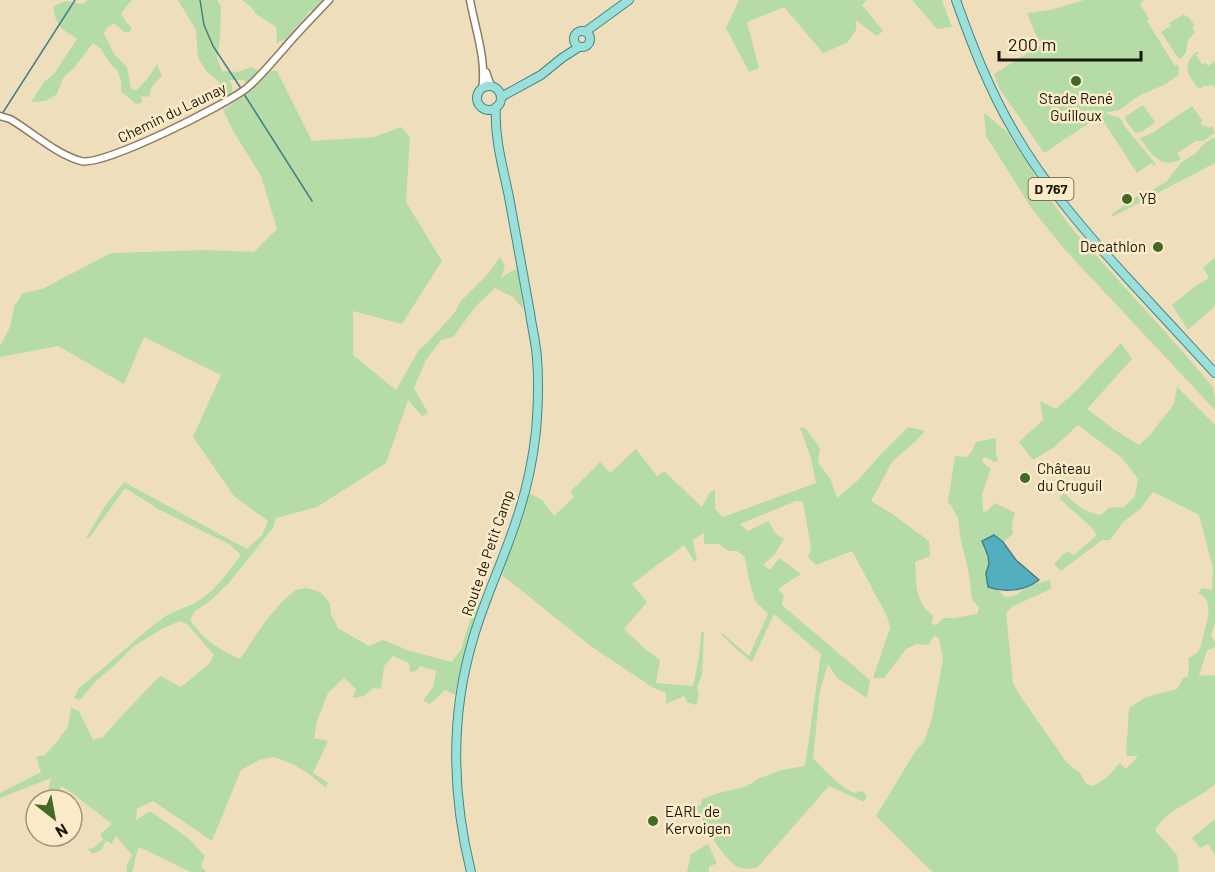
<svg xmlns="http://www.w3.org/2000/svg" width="1215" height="872" viewBox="0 0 1215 872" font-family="Barlow,sans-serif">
<rect width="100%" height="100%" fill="#efdebc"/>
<path fill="#b5dca7" d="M88,0h44l-11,13 5,9 6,6 -3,4h-5l-10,-9 -7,5 -3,5 10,21 13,13 4,22 6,1 11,-12 9,-14 5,12 -10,10 -3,11 -8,-1 1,7 -6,1 -15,-13v-10l-5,-13 -4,-2 -11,-17 -8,-6 -18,24 -12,11 -6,16 -11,7 -15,1 13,-20 10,-8 23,-35c-4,-4 -9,-5 -13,-9 -7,-6 -11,-15 -10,-24l12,-5 16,3z
M178,0h39l4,6 -1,32 -3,19 5,14 16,1 13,-5 9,4h17l35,70 62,-4 27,-10 9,10 -4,65 36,59 -40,63 -49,-13v44l43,35 24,-42 6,-4 22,-24 7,-8 6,-12 4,-3 23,-23 12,-17 5,9 -4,12 9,-6 8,-3 5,40 -10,-12 -18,-9 -19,18 -23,31 -12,3 -15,20 -12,28 14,25 -6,3 -14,-16 -22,63 -69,44 -41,11 -3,10 -45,56 -18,17 -15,10 -5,9c14,20 28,29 50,39l26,-39 16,-18 13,-12 12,-2 13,4 10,11 1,11 7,14 31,18 14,-6 27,11 42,11 9,-13 15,-48 5,2 -18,55 -8,37 -10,-5 -15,14 -7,-3 10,-14 3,-16 -16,-5 -4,5 -6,1 -1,-9 -16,-7 -9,10 -3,23 -8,-1 -9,8 -11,2 3,-9 -12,-11 -16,15 -11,28 -3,17 14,3 -15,32 15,10 -2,5 -17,-14 -16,-10 -19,-7 -15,3 -18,10 -29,71 -59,-40 -16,8 -1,11 14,-9 37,26 18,19 -4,10 5,6h-15l-52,-25c-4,8 -4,17 -7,25h-5v-8l5,-9 -16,-19 -4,8 -6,-3 -5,9 -8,4 -5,-5 5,-1 10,-8 -3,-6 12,-10 -40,-31 -11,-7 -4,14h-11l5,-22 -51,20v-5l41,-21 -5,-15 9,-2 14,-16 9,-13 3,-18 8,3 14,29 10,-3 24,-27 33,-34 21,11 28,-23 5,-9 -27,-31 -8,-3 -17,8 -28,17 -17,17 -21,18 -16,19 -6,-2 5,-10c29,-23 55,-48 85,-71 9,-6 19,-8 29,-13 21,-11 34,-31 48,-49l-12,-11 -69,-34 -35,-22 -35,49 -4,1 19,-32 19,-24 123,67 15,-14 6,-14 -34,-25 -41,-59 28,-62 -77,-38 -20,47 -66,-38 -58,11v-11l10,-19 4,-20 9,-14 19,-4 69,-36 96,-3 47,2 23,-23 -16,-53 -28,-45 -10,-21 31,-21 -11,-9h-14l3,5v10l-7,3 -6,-16 -12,-10 -9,-14 -2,-28z
M242,0h83l-12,11h-4l-2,4 -21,24 -10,4 1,-7 -1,-9 -20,-13 -5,-7z
M739,0h128l-5,5 21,26 -6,5 -21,-16v10l-9,13 -24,10 -39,-46 -37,15 12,46 -10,4 -23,-44z
M912,0h30l10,27 -15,2z
M1084,0h61l-5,4 9,15 -2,2 28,45 3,-1 1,7 -1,3c-10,10 -26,14 -39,21 -7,4 -13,10 -20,14 -5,2 -10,1 -14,3l15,5 6,10 30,36 -2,2 -3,-3 -14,10 -37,-57 -56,37 -45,-65 -5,-14 48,-30 -7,-11 -8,-20 23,-3z
M1184,14l2,3 2,-1 7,10 -3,2 3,4 -7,8 -2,13 -6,6 -2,-1 -17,-26 10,-6 -2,-3z
M1196,52l3,1 -3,2 6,9 4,-1 2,3 7,-5v27l-2,-3 -9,1 -5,3c-11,-14 -18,-22 -3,-37z
M1143,105l12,17 -12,9 -8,2 -10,-14 1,-3z
M1192,106l11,15 -3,2 3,4 3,-2 2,3 4,-2 3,7 -12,8h-7l-19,12 4,6c-20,11 -30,-5 -41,-21l12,-5z
M984,113l23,19 45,70 22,29 102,113 37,43 2,11v12l-149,-159 -34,-42 -46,-73z
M1213,138h2v25l-103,54v-3l34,-24 2,3 19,-12 7,-10h1l5,-7v-1l15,-9 10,-11z
M1215,257v49l-27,24 -16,-25 22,-18 15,-9 -6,-10z
M1121,343l11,16 -45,50 25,19 27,17 10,-9 25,-32 3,-17 38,38v197l-4,14 4,6v5l-8,3 -8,26 16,-1v109c-18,17 -48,24 -60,46l22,25 2,17h-246l-6,-5 -51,-51 40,-66 8,-8 8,-24 11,-59 -4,-21 -5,-2 -6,9 -12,-1 -10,5 -22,29h-11l17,-50 -3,-12 -35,-65 -36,14 -8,-8 3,-9 -8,-46 -7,-1 -56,23 8,7 20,-10 8,13 8,5 -9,15 -12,11 7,5 9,-12 22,16 -23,15 6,7 -2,9 88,75 -3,18 -30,-20 -9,-14 -8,26 -7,68c12,13 25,27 41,35l8,-2 5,5 -3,6 -35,-16 -72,82c-6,0 -14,2 -19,-1 -15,-7 -35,-45 -42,-60l5,-2 1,-6 17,-6 26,-6 15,-9 22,-8 23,-4 16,-112 -47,-40 -22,48 -15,-12 -16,-16 1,-1 27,23 19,-42 -13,-13 -6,-21 -4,-23 -8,-6h-8l-10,-7h-15v-11l-11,7 4,21h-3l-10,-16 -52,39 15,18 -23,27 20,19 16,12 -4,23 37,3 6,-29 2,-24 3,-2 -2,44 -5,12 2,9 -3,9 -9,-3 -3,-6 -18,8v-11l-14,-6 -60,-40 -90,-72 28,-82 12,7 12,16 20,-19 -4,-5 30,-30 10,11 26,-24 21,27 7,-5 38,36 8,-15 5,-2v19l8,8 93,-34 -5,-25 -11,-31 6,2 14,19 -2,15 12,15 7,20 21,-18 23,-26 27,-27 17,4 -8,9 -25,22 -21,39 20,12 38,28 1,15 -15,6c2,23 -1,38 18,54l-1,8 4,1 8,-7h10l23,-4 2,-6 -7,-9 -4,-30 -8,-33 -2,-18 -10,-17 7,-45 11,1 5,-4 5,-11 20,-4v16l2,6 -3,2 -10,-5 -3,2 1,4 8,6 -9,25 1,17 3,1 9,-9 20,10 -3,9 1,12 -10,8 -9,-7 -11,13c6,11 6,12 4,24 -1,4 0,10 1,15l11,4 6,6 12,-2c7,-9 21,-12 33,-15l1,9 -38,17 -7,7 7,70 6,11 48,69 13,10 6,11 7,2 13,-8 14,-15 6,6 12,-13h-12l3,-48 17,-11 31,-8 6,-11 5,-2 1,-12 -1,-6c5,-2 9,-4 11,-8 3,-4 3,-10 4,-14 4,-14 12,-36 -5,-43l4,-5 10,2 1,-22 -14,-53 -46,-23 -13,17 -17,13 -13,18h-8l-41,31 -7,-7 13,-13 7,4 23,-20 -6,-8 -32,-29 5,-5c14,13 17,18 37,22l8,-7 15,-1 11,-11 3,-17 -16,-21 -44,-33 -25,23 -20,12 -14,-18 24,-22 -3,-19 16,8 22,-20z
M1215,819v36l-7,-11 -8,4 -8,-10z
M708,844l9,19 -8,4v5h-22l4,-18z"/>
<path fill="#53afbe" stroke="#428188" stroke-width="1.5" d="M994,535l9,7 13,18 23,20c-14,11 -34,13 -51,7l-2,-14 3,-9 -1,-8 -6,-15z"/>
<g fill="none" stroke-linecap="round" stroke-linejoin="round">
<path stroke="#428188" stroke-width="1.5" d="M200,0l4,25 9,21 29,44
M244,94l68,107
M2,114l73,-114"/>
<g stroke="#8c7d5e" stroke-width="9">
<path id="minor" d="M470,0c5,28 17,61 12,89
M486,72l5,14
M0,116l10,3c21,12 47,36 71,42 22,6 146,-57 166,-73 13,-11 24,-25 35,-37 15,-18 31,-34 47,-51"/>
</g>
<g stroke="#438a81" stroke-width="10">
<path id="major" d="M956,0c16,45 33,89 57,130 32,56 74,104 118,152 28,30 56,61 84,91
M574 39a8 8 0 1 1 16 0a8 8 0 1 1-16 0Z
M585,32l44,-32
M477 98a12 12 0 1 1 24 0a12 12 0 1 1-24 0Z
M501,97l40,-22 21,-17 17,-11
M471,872c-19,-77 -21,-156 2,-233 12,-42 32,-82 45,-124 9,-27 15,-56 18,-84 2,-24 3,-49 1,-73 -1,-15 -5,-30 -7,-45 -7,-39 -14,-77 -21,-116 -6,-29 -15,-60 -13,-90"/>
</g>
<use href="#minor" stroke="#fff" stroke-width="6"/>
<use href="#major" stroke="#9bdfda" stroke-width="8"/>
</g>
<g fill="#436a25" stroke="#fcebc9" stroke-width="2">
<circle cx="1076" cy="81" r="6"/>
<circle cx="1127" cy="199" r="6"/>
<circle cx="1158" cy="247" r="6"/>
<circle cx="1025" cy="478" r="6"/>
<circle cx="653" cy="821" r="6"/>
</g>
<g text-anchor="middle" stroke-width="5" stroke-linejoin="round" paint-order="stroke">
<rect fill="#fcebc9" stroke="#5e5543" stroke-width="1.5" x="1028.5" y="178" width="45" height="22" rx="4.5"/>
<g font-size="14" font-weight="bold" fill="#1b1509">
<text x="1051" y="194">D 767</text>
</g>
<g font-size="15" fill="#1b1509" stroke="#fcebc9" text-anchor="start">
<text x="1076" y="104" text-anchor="middle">Stade René<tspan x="1076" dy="17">Guilloux</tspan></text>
<text x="1139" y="204">YB</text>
<text x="1146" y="252" text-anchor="end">Decathlon</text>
<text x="1037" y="474">Château<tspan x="1037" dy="17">du Cruguil</tspan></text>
<text x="665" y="817">EARL de<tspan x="665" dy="17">Kervoigen</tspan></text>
</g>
<g font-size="15" fill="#1b1509" stroke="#fcebc9">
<text transform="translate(172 113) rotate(-26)" y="5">Chemin du Launay</text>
<text transform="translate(488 553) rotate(-71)" y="5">Route de Petit Camp</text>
</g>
</g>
<g transform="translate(54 818) rotate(149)"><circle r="28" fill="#fcebc9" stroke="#a2957c" stroke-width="1.5"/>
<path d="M0-4.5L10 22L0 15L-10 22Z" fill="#436a25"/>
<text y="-9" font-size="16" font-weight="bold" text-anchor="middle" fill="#1b1509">N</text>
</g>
<path d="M999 51v9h142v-9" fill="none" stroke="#1b1509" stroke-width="3"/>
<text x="1008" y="51" font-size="18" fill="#1b1509" stroke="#fcebc9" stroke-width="4.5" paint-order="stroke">200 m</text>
</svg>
